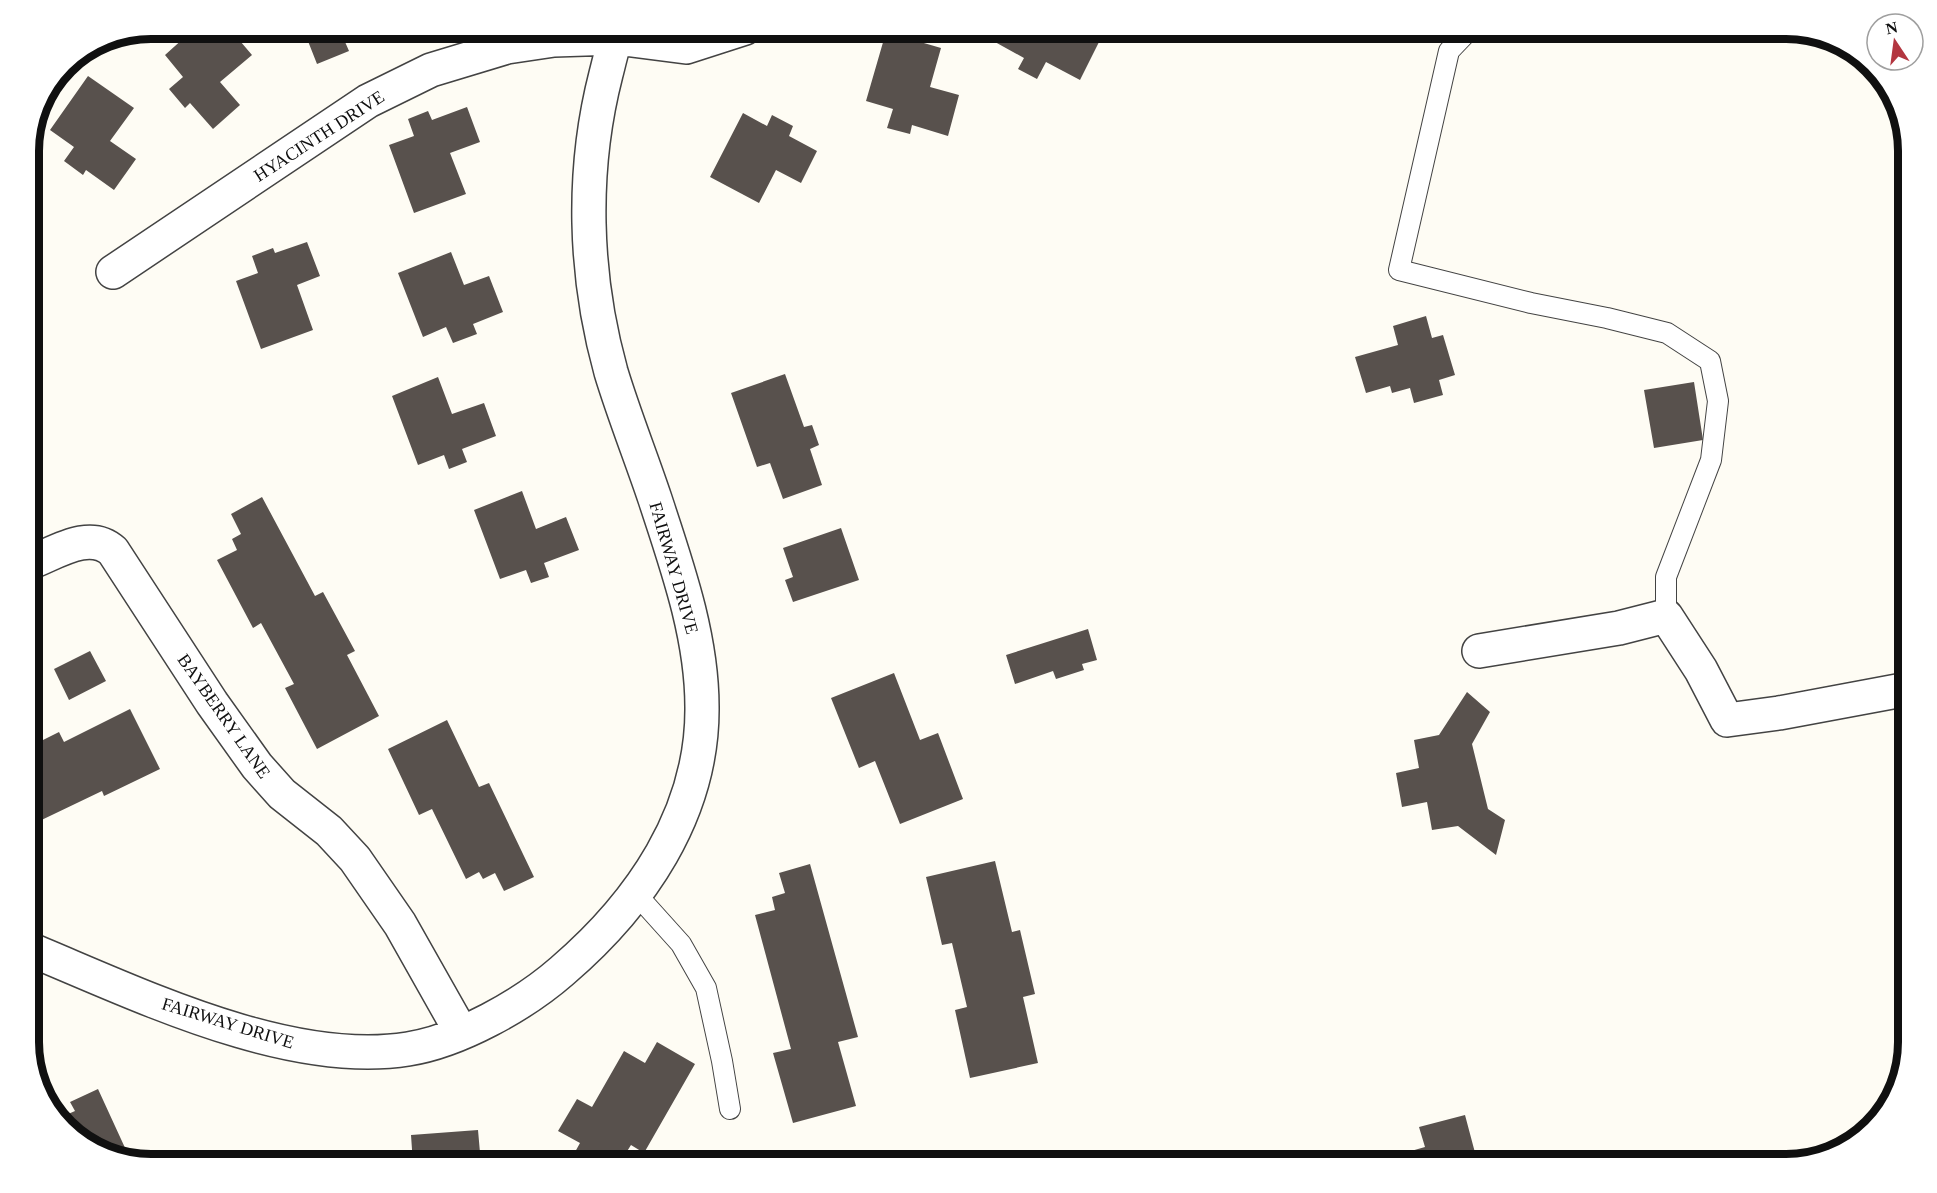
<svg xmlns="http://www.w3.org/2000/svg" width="1937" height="1193" viewBox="0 0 1937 1193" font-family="Georgia,serif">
<rect width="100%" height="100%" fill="#fefcf4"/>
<path fill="#58514d" d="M195,28h34l23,27 -32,27 20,23 -27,24 -23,-26 -5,5 -16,-19 14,-12 -18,-22z
M291,28h48l10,23 -32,13 -13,-33 -10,4z
M1002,28h104l-26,52 -34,-18 -9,17 -19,-10 6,-11 -29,-16z
M886,32l55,16 -11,39 29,8 -11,41 -36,-11 -2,9 -23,-6 6,-19 -27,-8z
M88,76l46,32 -24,33 26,18 -22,31 -28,-20 -3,5 -19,-14 10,-14 -24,-17z
M467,107l13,35 -30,11 16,41 -52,19 -25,-68 25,-9 -6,-17 20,-8 4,9z
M743,113l24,13 5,-11 21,11 -4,10 28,15 -16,32 -25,-13 -17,33 -49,-26z
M307,242l13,34 -23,9 16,45 -52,19 -25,-68 22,-8 -6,-17 21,-8 2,5z
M451,252l13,33 25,-9 14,36 -30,12 4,10 -24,9 -7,-16 -23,10 -25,-64z
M1426,316l6,22 11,-3 12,40 -16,5 4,15 -29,8 -4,-15 -18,5 -2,-7 -24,7 -11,-36 43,-12 -5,-19z
M785,374l19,53 8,-2 7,20 -9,4 12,36 -39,14 -13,-36 -13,4 -26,-74z
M438,377l14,37 32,-11 12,33 -34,13 5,13 -18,7 -5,-14 -26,10 -26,-69z
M1694,382l9,58 -49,8 -10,-58z
M522,491l14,38 30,-12 13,33 -35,13 5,14 -18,6 -5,-13 -26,9 -26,-69z
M262,497l53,99 8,-4 32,59 -8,4 32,61 -62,33 -32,-61 9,-4 -33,-61 -8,5 -36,-68 20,-10 -5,-11 9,-5 -10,-20z
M841,528l18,52 -66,22 -8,-22 8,-3 -10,-29z
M1088,629l9,31 -15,4 2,6 -28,9 -3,-8 -38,13 -9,-29z
M90,651l16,30 -37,19 -15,-31z
M894,673l26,67 18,-7 25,66 -63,25 -25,-63 -16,7 -28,-70z
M1467,692l23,20 -18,32 16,65 17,11 -9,35 -38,-29 -26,4 -5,-28 -25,5 -6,-34 23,-5 -5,-28 25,-5z
M29,694l7,15 -7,3z
M130,709l30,60 -56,27 -2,-5 -73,35v-79l30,-15 5,10z
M447,720l32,67 10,-4 45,94 -30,14 -9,-18 -12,6 -4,-7 -13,7 -34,-70 -13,6 -31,-66z
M995,861l17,71 8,-2 15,64 -12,3 15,66 -68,15 -15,-68 12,-3 -15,-64 -10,2 -16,-68z
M810,864l48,173 -20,5 18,64 -63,17 -20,-70 18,-4 -36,-134 20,-5 -3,-13 13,-4 -6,-20z
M657,1042l38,22 -51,89 -13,-8 -12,19h-23l-21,-12 5,-9 -22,-12 19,-32 15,8 32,-56 21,12z
M98,1089l28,61 -11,5 -26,-7 -30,-30 16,-7 -5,-9z
M1465,1115l13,49h-63l-4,-13 14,-4 -6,-20z
M478,1130l3,34h-68l-2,-29z"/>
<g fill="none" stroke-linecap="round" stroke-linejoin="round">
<g stroke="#434343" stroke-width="22">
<path id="lane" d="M1471,28l-22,23 -50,219 132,33 76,15 60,15 43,28 8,40 -7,59 -45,117v39
M636,894l45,50 25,44 16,73 8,48"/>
</g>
<g stroke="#434343" stroke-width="36">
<path id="street" d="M113,272l255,-171 63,-31 76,-23 47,-7 62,-2 70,9 59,-19
M29,563c25,-9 60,-34 84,-12l99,152 45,63 25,28 47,37 26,28 45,65 61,108
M1479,651l140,-23 47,-12 35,54 26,50 52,-7 129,-24
M29,949c109,45 259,119 379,100 51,-8 115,-44 154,-78 78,-67 141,-157 140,-264 0,-71 -25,-141 -47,-208 -14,-42 -31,-84 -44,-127 -27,-97 -30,-201 -5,-298 4,-15 7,-31 13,-46"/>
</g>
<use href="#lane" stroke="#fff" stroke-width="20"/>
<use href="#street" stroke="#fff" stroke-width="33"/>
</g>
<g text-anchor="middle" stroke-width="6" stroke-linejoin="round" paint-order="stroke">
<g font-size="18" fill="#101010" stroke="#fff">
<text transform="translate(319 136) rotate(-33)" y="6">HYACINTH DRIVE</text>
<text transform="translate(674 568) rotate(74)" y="6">FAIRWAY DRIVE</text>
<text transform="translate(224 716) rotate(55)" y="6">BAYBERRY LANE</text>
<text transform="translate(228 1023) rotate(17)" y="6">FAIRWAY DRIVE</text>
</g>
</g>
<path d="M0 0H1937V1193H0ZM151 39H1786A112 112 0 0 1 1898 151V1042A112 112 0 0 1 1786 1154H151A112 112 0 0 1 39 1042V151A112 112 0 0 1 151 39Z" fill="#fff" fill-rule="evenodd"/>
<path fill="none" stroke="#101010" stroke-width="8" d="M151 39H1786A112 112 0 0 1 1898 151V1042A112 112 0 0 1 1786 1154H151A112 112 0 0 1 39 1042V151A112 112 0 0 1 151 39Z"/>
<g transform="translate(1895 42) rotate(347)"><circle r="28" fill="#ffffff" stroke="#9f9f9f" stroke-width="1.5"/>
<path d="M0-4.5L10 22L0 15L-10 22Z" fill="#b33640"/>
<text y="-9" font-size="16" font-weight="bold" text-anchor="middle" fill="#101010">N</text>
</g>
</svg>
